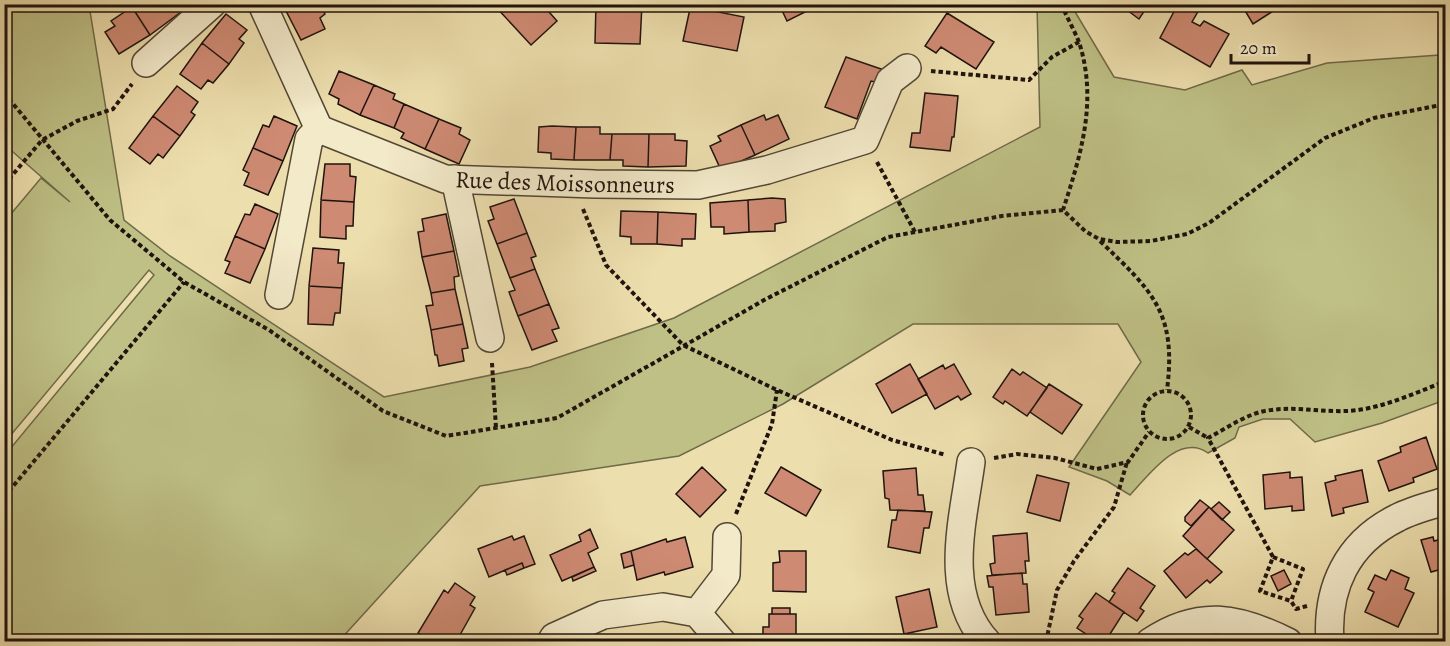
<svg xmlns="http://www.w3.org/2000/svg" width="1450" height="646" viewBox="0 0 1450 646" font-family="Alegreya,serif">
<rect width="100%" height="100%" fill="#eddead"/>
<filter id="stains"><feTurbulence type="fractalNoise" baseFrequency=".00333" numOctaves="4"/><feColorMatrix values="0 0 0 0 .2 0 0 0 0 .09 0 0 0 0 .02 0 0 0 .5 -.17"/></filter>
<radialGradient id="worn" r=".72"><stop offset=".6" stop-color="#630" stop-opacity="0"/><stop offset="1" stop-color="#630" stop-opacity=".3"/></radialGradient>
<path fill="#bec085" stroke="#6e6a49" stroke-width="1.5" d="M5,4l84,1 35,215 46,36 214,141 146,-30 144,-49 366,-191 -3,-122h34l43,72 71,13 57,-20 10,15 75,-22 113,-8 5,-2v347l-63,23 -67,19 -25,-23h-27l-24,8 -4,11 -27,15c-29,-21 -60,23 -78,42l-23,-14 -38,-14 72,-105 -23,-38h-205l-130,80 -104,52 -199,30 -141,155h-334v-186l149,-180 -5,-5 -144,172v-221l36,-43 29,24 -65,-57z"/>
<path fill="#ce8a73" stroke="#1f130d" stroke-width="1.5" d="M135,4h41l5,8 -31,23 -18,-28z
M289,4h31l5,10 -5,4 5,11 -24,11 -17,-33z
M496,4h46l15,17 -26,24 -36,-39z
M596,4h18v3l10,1v-4h18l-2,40 -45,-1z
M691,4h23l-1,7 31,6 -7,34 -54,-10z
M779,4h42l-34,17z
M1119,4h30l-10,15z
M1178,4h16l6,4 -8,14 8,4 4,-5 25,13 -19,33 -50,-29z
M1241,4h43l-31,20z
M132,7l18,28 -31,19 -14,-22 10,-6 -4,-5z
M947,13l47,29 -18,27 -35,-22 -5,6 -11,-7z
M226,14l21,16 -8,9 5,4 -15,21 -27,-21z
M202,43l27,21 -16,19 -5,-3 -7,9 -21,-15z
M846,57l38,13 -4,13 -9,-2 -14,38 -32,-12z
M339,71l35,14 -14,30 -22,-11 1,-5 -10,-5z
M374,85l21,9 -2,5 11,5 -10,24 -34,-13z
M177,86l21,16 -7,10 4,3 -15,21 -27,-20z
M925,93l33,3 -4,41h-2l-2,14 -40,-4 2,-14h8z
M404,104l35,15 -14,30 -24,-11 3,-5 -10,-5z
M764,115l2,5 12,-5 11,24 -34,16 -14,-30z
M153,116l27,20 -17,22 -5,-4 -8,10 -21,-16z
M274,116l23,10 -14,35 -30,-13 10,-23 6,2z
M439,119l22,9 -2,6 11,6 -11,24 -34,-15z
M741,125l14,30 -34,15 -11,-24 11,-5 -3,-5z
M552,126l24,1 -2,33 -23,-1v-6l-13,-1 1,-25z
M576,127h24v7h12l-2,26h-36z
M612,134h37l-1,33 -25,-1v-6h-13z
M649,134h26v6l12,1 -1,25 -38,1z
M253,148l30,13 -15,34 -24,-10 5,-12 -6,-3z
M325,164h25v12l6,1 -2,25 -33,-2z
M772,198l13,1 1,23 -11,2v7l-26,1 -1,-32z
M514,199l13,34 -30,11 -9,-23 6,-2 -4,-12z
M321,200l33,2 -1,24h-7v13l-26,-2z
M748,200l1,32 -25,2v-7h-13l-1,-24z
M255,204l23,10 -13,35 -30,-13 10,-22 5,1z
M621,211l37,1 -1,32h-26v-7l-11,-1z
M658,212l38,2 -1,25h-13v7l-25,-2z
M446,214l8,37 -32,6 -4,-25 6,-1 -2,-12z
M527,233l9,23 -5,2 4,11 -25,9 -13,-34z
M235,236l30,13 -15,34 -25,-10 5,-11 -5,-2z
M313,248l26,2 -1,13h6l-2,25 -33,-2z
M454,251l5,25 -5,1 1,12 -24,4 -9,-36z
M535,269l14,35 -31,12 -9,-24 6,-2 -5,-12z
M309,286l33,2 -2,25h-5l-2,12 -25,-1z
M455,289l8,35 -32,6 -5,-24 7,-1 -2,-12z
M549,304l10,24 -7,2 5,11 -25,9 -14,-34z
M463,324l5,24 -6,1 2,12 -25,5 -2,-11h-2l-4,-25z
M910,364l17,30 -35,19 -16,-29z
M954,364l17,30 -10,6 -3,-4 -23,13 -17,-30 25,-14 2,4z
M1012,369l8,6 3,-3 24,16 -20,28 -22,-15 -2,3 -10,-7z
M1049,384l33,21 -20,29 -32,-22z
M1426,437l11,32 -24,9 1,4 -25,9 -11,-30 23,-9 -1,-5z
M702,467l24,23 -26,27 -24,-23z
M781,467l40,23 -15,26 -41,-23z
M916,468l2,27h5l2,16 -35,-1 -1,-11 -4,-1 -2,-27z
M1362,470l6,32 -25,6 1,5 -12,3 -7,-33 11,-3 -1,-4z
M1290,472v6l12,-1 2,33 -12,1v-5l-27,3 -2,-34z
M1037,475l32,8 -9,38 -33,-9z
M1200,500l9,7 -18,19 -6,-5v-4z
M1219,502l11,10 -8,8 -11,-11z
M1209,507l25,23 -27,29 -24,-23z
M898,510l34,2 -3,16h-5l-4,25 -32,-6 4,-27h4z
M590,529l8,19 -10,5 6,14 -32,14 -12,-26 31,-14 -2,-6z
M1027,533l2,28h-4l1,12 -34,2 -2,-11 5,-1 -2,-27z
M512,536l2,4 10,-4 11,28 -11,4 -2,-5 -33,14 -11,-28z
M685,537l8,30 -28,8 -1,-3 -27,8 -6,-29 35,-12 1,3z
M1433,537l1,4 12,-3v34l-3,1 -1,-4 -11,3 -10,-32z
M1196,549l26,23 -12,11 -3,-3 -21,18 -22,-27 21,-18 3,2z
M631,551l3,14 -10,3 -3,-14z
M779,551h27v41l-33,-1v-28l7,-1z
M522,563l2,5 -17,7 -2,-5z
M594,567l2,4 -23,10 -1,-4z
M1128,568l27,18 -15,22 4,3 -7,10 -28,-19 6,-9 -3,-2z
M1284,570l7,14 -13,7 -7,-15z
M1391,570l18,8 -4,11 9,4 -16,34 -33,-15 9,-20 -6,-3 7,-14 11,5z
M1022,573l1,11h4l2,28 -33,3 -3,-28h-4l-2,-11z
M455,583l20,14 -5,8 5,3 -19,34h-23l-15,-9 26,-43 4,3z
M929,589l8,38 -33,7 -8,-37z
M1096,593l28,19 -14,22 2,2 -4,6h-10l-21,-14 6,-9 -4,-3z
M772,608h18v6h-18z
M769,614h27v28h-33v-15h6z"/>
<g fill="none" stroke-linecap="round" stroke-linejoin="round">
<g stroke="#524635" stroke-width="30">
<g id="minor">
<path id="s1" d="M262,4l57,125 126,50 150,5 103,1 69,-15 98,-30 25,-59 17,-13"/>
<path d="M146,63l66,-59"/>
<path d="M455,179l35,159"/>
<path d="M279,295l30,-156 10,-10"/>
<path d="M971,462c-8,59 -29,131 16,180"/>
<path d="M697,613l29,-38 1,-38"/>
<path d="M551,642l3,-5 49,-22 60,-8 34,6 25,29"/>
<path d="M1150,642c49,-33 88,-25 138,0"/>
<path d="M1330,642c-4,-54 17,-99 67,-124 15,-8 32,-12 49,-17"/>
</g>
</g>
<path stroke="#1f130d" stroke-width="4" stroke-dasharray="4.5 3" stroke-linecap="butt" d="M1061,4c6,13 13,26 18,38 19,59 2,112 -16,168
M931,71l98,9 23,-23 27,-15
M4,93l106,127 74,62 85,48 114,81 63,25 111,-18 209,-119 122,-62 114,-21 61,-6 22,21 14,8 18,3 34,-1 36,-7 22,-11 116,-85 49,-20 72,-14
M877,162l38,70
M4,185l38,-45 35,-19 36,-12 19,-25
M583,209l23,56 77,80 94,45 115,50 54,15
M1100,241c52,50 77,71 67,149
M492,363l4,65
M1143 415a24 24 0 1 1 48 0a24 24 0 1 1-48 0Z
M1189,427l19,11
M994,458l23,-4 38,4 42,11 31,-7 21,-30
M4,497l180,-215
M736,514l36,-90 5,-34
M1273,557l30,12 -12,32
M1307,606l-11,3 -5,-8 -31,-10 13,-34 -65,-119c19,-10 41,-26 63,-28 29,-4 58,4 87,0 29,-4 60,-18 88,-29
M1046,642l11,-52 17,-29 40,-54 13,-45"/>
<use href="#minor" stroke="#f3eaca" stroke-width="27"/>
</g>
<g text-anchor="middle" stroke-width="4.5" stroke-linejoin="round" paint-order="stroke">
<g font-size="24" fill="#1f130d" stroke="#f3eaca">
<text dy="8" stroke="none"><textPath href="#s1" startOffset="393">Rue des Moissonneurs</textPath></text>
</g>
</g>
<rect width="1450" height="646" fill="none" stroke="#eddead" stroke-width="24"/>
<rect x="6" y="6" width="1438" height="634" fill="none" stroke="#1f130d" stroke-width="3"/>
<rect x="12" y="12" width="1426" height="622" fill="none" stroke="#1f130d" stroke-width="1.5"/>
<path d="M1231 54v9h78v-9" fill="none" stroke="#1f130d" stroke-width="3"/>
<text x="1240" y="54" font-size="18" fill="#1f130d" stroke="#f3eaca" stroke-width="4.5" paint-order="stroke">20 m</text>
<rect width="100%" height="100%" filter="url(#stains)"/>
<rect width="100%" height="100%" fill="url(#worn)"/>
</svg>
